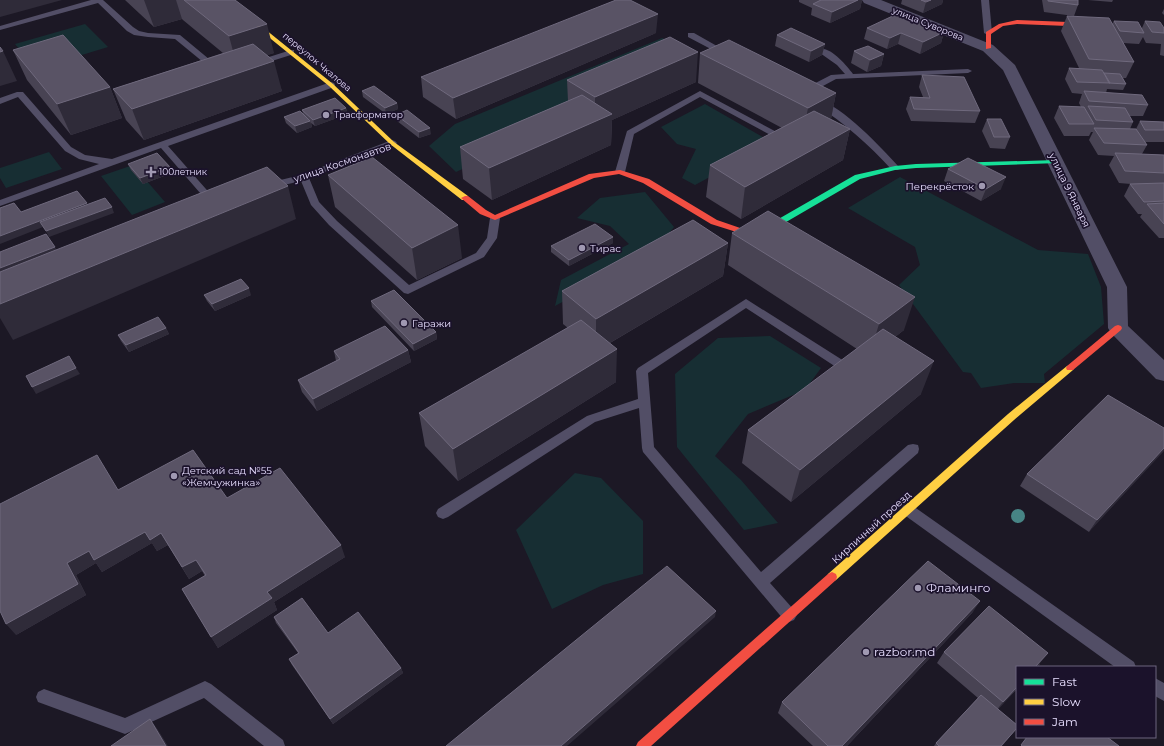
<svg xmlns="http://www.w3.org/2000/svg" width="1164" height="746" viewBox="0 0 1164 746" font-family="Montserrat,sans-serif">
<rect width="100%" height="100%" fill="#1c1825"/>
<path fill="#172e33" d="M85,24l23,23 -72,22 -21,-25z
M662,38l26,10 -124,74 -108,50 -27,-26 26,-22z
M705,104l68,39 -78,42 -13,-7 14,-29 -19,-5 -16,-17z
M49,152l13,17 -56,19 -6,-10v-10z
M133,165l32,37 -33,13 -31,-39z
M900,177l138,73 50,4 13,33 3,37 -60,50 1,9h-31l-33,5 -10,-15 -8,-1 -64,-87 21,-20 -5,-18 -67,-39z
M645,192l29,35 -21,26 -98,53 6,-26 68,-36 -19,-18 -33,-8 23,-20z
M770,336l51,32 -16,22 -57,24 -33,42 26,24 37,43 -34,7 -67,-83 -2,-73 43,-36z
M575,473l26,5 42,43v53l-40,11 -51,24 -36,-79z"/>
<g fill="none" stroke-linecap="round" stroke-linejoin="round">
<path fill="#524e66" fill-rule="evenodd" d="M91,0h12l30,27 6,4 9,2 32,2 41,34 -1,2h-6l-39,-32 -27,-2 -14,-2 -7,-4 -29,-28 -98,27v-4z
M981,0h8l3,33 -4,2 -4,-2z
M688,33h6l37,21 -1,2h-6l-36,-19z
M820,49c11,-2 27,17 33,25l115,-5 4,2 -4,2 -132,6 -28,15h-6l-1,-2 1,-2 29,-15 14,-1 -8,-9 -17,-12z
M291,50h3v4l-38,12 -4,-2 1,-2z
M331,82l3,1 1,2 -1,2 -166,59 45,51 2,2 -2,2h-6l-46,-53 -161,58v-6l99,-36 -20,-5 -14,-8 -47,-54 -18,7v-6l17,-6h6l48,55 14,8 27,4z
M700,91l86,46 -5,3 -3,-1 -78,-42 -66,37 -9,38 -2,2h-6l-2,-2 12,-41z
M819,100c23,6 63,48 79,66l2,2 -2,2h-6c-23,-25 -47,-47 -76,-65l-1,-2z
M392,140l3,1 2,2 -2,2 -86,33 10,24 18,19 72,64 67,-32 11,-15 3,-20 5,-3 5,3 -3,20 -13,19 -76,37 -4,-1 -75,-68 -18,-20 -10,-24 -34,8 -5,-3 2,-2 37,-9z
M746,299l98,62 2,3 -2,3 -4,1 -4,-1 -90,-59 -98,65 6,74 107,125 147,-127 5,-1 5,1 1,4 -1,4 -148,130 24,27 3,5 -3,5 -5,2 -5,-2 -141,-168 -1,-4 -3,-40 -44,14 -147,95 -5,2 -5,-2 -2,-4 2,-4 149,-93 51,-17 -2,-28 2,-3z
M908,504l5,2 221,156 2,5h-21l-212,-153 -2,-4 2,-4z
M1155,678l9,5v18l-9,-5z
M205,681l6,3 72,56 2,6h-21l-60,-48 -79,36 -87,-32 -2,-5 2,-5 6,-3 81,29z"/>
<path fill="#524e66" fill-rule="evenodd" d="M862,0h19l112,45 22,20 112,222 1,39 36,34v21l-8,-2 -45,-46 -3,-5 -1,-41 -104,-217 -20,-19 -119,-48z"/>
<path fill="#16e098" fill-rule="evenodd" d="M1057,160l2,1v2l-143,5 -21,2 -35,9 -79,46 -18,5 -4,-2 16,-7 80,-46 40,-9 21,-2z"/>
<path fill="#ffcf43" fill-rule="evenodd" d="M223,0h6l104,84 61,58 74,54v4h-6l-72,-56 -61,-58z
M1070,365l4,3 -1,2 -59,50 -178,160 -4,2 -4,-2 -1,-3 1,-3 180,-160 59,-48z"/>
<path fill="#f24e42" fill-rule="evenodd" d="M1017,20l76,3 3,2 -3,2 -76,-3 -14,2 -12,8v14l-5,1v-17l13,-8z
M620,170l29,9 68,41 29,10 17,-4 4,2 -1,2 -20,5 -35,-11 -68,-41 -24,-9 -25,4 -99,42 -15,-6 -19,-16 4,-2h3l18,14 9,5 94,-41z
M1118,325l3,1 1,2 -1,2 -48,40h-6l-1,-2 1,-2 48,-40z
M832,572l4,2 1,3 -1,3 -185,166h-15l2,-4 190,-168z"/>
</g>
<circle fill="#478485" cx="1018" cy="516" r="7"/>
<path fill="#484353" d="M125,0h110l39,53 -7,2 15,36 -138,49 -18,-20 -13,-31 110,-36 -40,-33 -1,-1 -28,8z
M799,0h63l-2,9 -30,14 -19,-8 1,-7 -13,-6z
M902,0h41l-1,4 -19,9 -22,-9z
M1042,0h36v5l-4,11 -30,-4z
M1088,0h25l-1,2z
M1164,9v6l-2,-2z
M1067,16l45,8 2,-3 28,7 3,-7 19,7v28l-4,-1 1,-11 -15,-1 -3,-6 -4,7 -16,-1 11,19 -8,16h-3l3,6 -3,6 -16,-1 -1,4 42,12 -5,11h-14l4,6 -3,7h6l4,-8 24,1v20h-19l2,3 -5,9 22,1v83h-5l-19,-21 2,-3h-4l-14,-18 6,-12h1l-12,-1 -10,-18 5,-9 -16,-1 -9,-15 4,-8h-2l-2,4h-25l-10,-18 5,-12 22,1 -2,-4 3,-9 -10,-1 -7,-14 4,-11h10l-18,-37z
M867,28l77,4 -3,11 -21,11 -22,-10 -11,5 -23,-10z
M656,33l-200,86 -33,-22 -2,-20z
M777,35l48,9 -3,11 -13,7 -34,-16z
M13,50l97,37 12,31 -51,17 -44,-55z
M854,51l30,3 -3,12 -14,6 -16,-9z
M700,53l136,40 -5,26 19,10 -7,31 -102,59 -35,-22 4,-32 72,-37 -84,-45z
M922,75l58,36 -5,12 -64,-2 -5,-12 4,-12h13l-4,-10z
M567,80l129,2 -84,38 -1,25 -119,55 -29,-21 -3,-32 108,-46z
M362,91l35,12 1,6 -12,5 -23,-17z
M346,108l2,6 -33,12 -4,-3 1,4 -15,6 -11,-10 -2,-6 19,-3 -1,-4z
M396,115l35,19 -12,4 -22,-17z
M987,119l23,18 -5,12 -15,-1 -8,-17z
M128,164l44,9 -29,11 -12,-14z
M948,169l53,20 -20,12 -37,-20z
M328,175l134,83 -45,22 -82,-73z
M732,233l172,97 -9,7 26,57 -130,108 -49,-39 6,-33 109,-81 -129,-84z
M613,237v6l-44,23 -18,-14v-6z
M728,243l-5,33 -113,67 6,39 -158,99 -33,-35 -6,-33 149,-85 -5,-4 -1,-33z
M204,295h47l-36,16 -8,-10z
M371,301l65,31 1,7 -23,12 -42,-44z
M166,328l3,6 -40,18 -8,-11 -3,-6z
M408,350l3,12 -94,49 -15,-19 -4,-12 38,-19 -2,-10z
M1164,428l-75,104 -69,-46 7,-12z
M118,490l109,8 118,59 -71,45 3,8 -59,38 -36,-59 23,-13 -3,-5 -13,8 -21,-34 -11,6 -5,-8 -50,29 -6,-9 -20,12 10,20 -70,40z
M973,612l-126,134h-34l-35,-33 4,-11z
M274,617l54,16 73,35 2,5 -70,51 -41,-59 -3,-6 9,-6 -22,-30z
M944,652l96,12 -3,3h-20v22l-19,20 19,19 -15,18h-68l2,-3 42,-45 -41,-35z"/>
<path fill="#2f2b39" d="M0,0h62l-62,17z
M144,0h32l6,19 -28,8z
M858,0h4l-2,9 -30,14 2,-11z
M931,0h12l-1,4 -19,9 3,-11z
M658,14l-2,19 -200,86 -3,-21z
M267,24l7,29 -37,13 -8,-30z
M944,32l-3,11 -21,11 3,-12z
M901,33l-3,11 -11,5 3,-11z
M825,44l-3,11 -13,7 2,-11z
M3,51l14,30 -17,5v-34z
M698,52l-2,30 -84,38 -1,25 -119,55 -3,-32 106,-47v-24z
M884,54l-3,12 -14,6 3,-12z
M274,61l8,30 -138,49 -12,-31z
M110,87l12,31 -51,17 -14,-31z
M836,93l-6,31 -28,15 6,-31z
M397,103l1,6 -12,5 -1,-6z
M346,108l2,6 -33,12 -2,-6z
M310,121l2,6 -15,6 -2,-7z
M430,128l1,6 -12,4v-6z
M850,129l-7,31 -102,59 4,-32z
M170,167l2,6 -29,11 -3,-6z
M1006,177l-5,12 -20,12 5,-12z
M288,186l8,33 -283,121 -13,-22v-14z
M87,203l3,6 -50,13 3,5 -43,17v-8z
M112,207l2,6 -65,24 -3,-6z
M458,225l4,33 -45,22 -5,-32z
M613,237v6l-44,23v-6z
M728,243l-5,33 -127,75v-32z
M55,247l3,6 -58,23v-8z
M249,288l2,7 -36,16 -3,-7z
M915,297l-11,33 -35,27 10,-33z
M166,328l3,6 -40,18 -3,-7z
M436,332l1,7 -23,12 -1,-7z
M617,349l-1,33 -158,99 -5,-32z
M408,350l3,12 -94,49 -4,-12z
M934,361l-13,33 -130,108 9,-32z
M76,368l4,6 -44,20 -4,-7z
M1164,448v3l-75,81 8,-12z
M145,532l7,11 -50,29 -6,-9 -20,12 10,20 -70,40 -10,-11 61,-61 22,-12z
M161,533l7,12 -11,6 -7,-11z
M341,545l4,12 -71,45 3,8 -59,38 -7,-11 56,-45z
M196,560l6,11 -13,8 -7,-12z
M980,601l-7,11 -126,134h-5z
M716,611l-1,6 -148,129h-6z
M1048,653l-11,14h-2z
M401,668l2,5 -70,51 -3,-5z
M1017,687v2l-22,23 8,-10z
M150,719l8,11 10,16h-2z
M1017,728l-15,18h-1z"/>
<path fill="#595365" stroke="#6f697d" d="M184,0h51l32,24 -38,12z
M616,0h14l28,14 -205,84 -32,-21z
M821,0h37l-26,12 -19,-8z
M921,0h10l-5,2z
M1048,0h30v5l-30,-4z
M899,13l45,19 -21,10 -22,-9 -11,5 -23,-10z
M1067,16l42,2 25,44 -45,-3z
M1114,21l24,1 6,11 -24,-2z
M1145,21l15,1 4,6v5l-12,-1z
M791,28l34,16 -14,7 -34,-16z
M63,35l47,52 -53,17 -44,-54z
M670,37l28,15 -103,45 -28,-17z
M729,40l107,53 -28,15 -108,-55z
M253,44l21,17 -142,48 -19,-20z
M868,46l16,8 -14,6 -16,-9z
M0,47l3,4 -3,1z
M1069,68l33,2 8,13 -33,-1z
M1104,73l16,1 6,10 -17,-1z
M922,75l42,2 16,34 -66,-2 -4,-12 20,1z
M374,86l23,17 -12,5 -23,-17z
M1084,91l58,4 6,10 -59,-4z
M582,95l30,19 -123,54 -29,-21z
M335,98l11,10 -33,12 -11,-10z
M1059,106l25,1 10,17h-25z
M1088,106l37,2 8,14 -37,-2z
M407,110l23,18 -11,4 -23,-17z
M300,111l10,10 -15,5 -11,-9z
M814,111l36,18 -105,58 -35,-22z
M987,119h14l9,18h-16z
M1140,121l24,1v8h-19z
M1094,128l42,1 11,16 -43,-2z
M157,153l13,14 -30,11 -12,-14z
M1115,153l49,2v18l-39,-2z
M372,157l86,68 -46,23 -84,-73z
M968,158l38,19 -20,12 -38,-20z
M267,167l21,19 -288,118v-32z
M1164,183v18l-20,1 -14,-18z
M77,191l10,12 -87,33v-28l14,-5 7,9z
M105,198l7,9 -66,24 -6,-9z
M1164,203v21l-17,-20z
M768,211l147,86 -36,27 -147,-91z
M693,220l35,23 -132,76 -34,-28z
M595,224l18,13 -44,23 -18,-14z
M46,234l9,13 -55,21v-16z
M241,279l8,9 -37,16 -8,-9z
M394,290l42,42 -23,12 -42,-43z
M158,317l8,11 -40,17 -8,-10z
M581,320l36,29 -164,100 -34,-36z
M385,326l23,24 -95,49 -15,-19 42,-21 -6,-8z
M883,329l51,32 -134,109 -52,-40z
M69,356l7,12 -44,19 -6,-11z
M1108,395l56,33v20l-67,72 -70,-46z
M193,450l34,48 53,-30 61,77 -74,47 5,6 -61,39 -29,-48 24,-14 -10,-15 -14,7 -21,-34 -11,7 -5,-8 -51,28 -5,-9 -22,12 11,21 -72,40 -6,-13v-107l97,-49 21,35z
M928,561l52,40 -138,145h-14l-46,-44z
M667,566l49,45 -155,135h-115z
M302,598l26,35 30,-21 43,56 -71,51 -41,-60 10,-6 -25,-36z
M989,606l59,47 -13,14h-18v20l-14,15 -59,-50z
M981,695l36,30v3l-16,18h-62l-3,-3z
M150,719l16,27h-55z
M1027,737h80l12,9h-97l-1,-1z"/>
<g fill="#a099b2" stroke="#1b122b" stroke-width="1.5">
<circle cx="326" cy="115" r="4"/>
<path d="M149 166h4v4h4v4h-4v4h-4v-4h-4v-4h4z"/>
<circle cx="982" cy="186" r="4"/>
<circle cx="582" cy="248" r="4"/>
<circle cx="404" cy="323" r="4"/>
<circle cx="174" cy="476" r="4"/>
<circle cx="918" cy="588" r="4"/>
<circle cx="866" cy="652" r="4"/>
</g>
<g text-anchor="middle" stroke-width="3.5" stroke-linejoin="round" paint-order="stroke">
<g font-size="9" fill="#e7defe" stroke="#1b122b">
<text transform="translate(928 24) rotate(22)" y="3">улица Суворова</text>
<text transform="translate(317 62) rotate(40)" y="3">переулок Чкалова</text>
</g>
<g font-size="9" fill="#e7defe" stroke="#1b122b" text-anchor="start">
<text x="334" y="118">Трасформатор</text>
<text x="159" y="175">100летник</text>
</g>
<g font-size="10" fill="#e7defe" stroke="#1b122b">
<text transform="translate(342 162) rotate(-19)" y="4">улица Космонавтов</text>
<text transform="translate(1070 190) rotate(64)" y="4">улица 9 Января</text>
<text transform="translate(871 527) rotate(-42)" y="4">Кирпичный проезд</text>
</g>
<g font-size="10" fill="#e7defe" stroke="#1b122b" text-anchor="start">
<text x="974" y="190" text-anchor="end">Перекрёсток</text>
<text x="590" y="252">Тирас</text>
<text x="412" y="327">Гаражи</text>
<text x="182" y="474">Детский сад №55<tspan x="182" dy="12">«Жемчужинка»</tspan></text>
</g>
<g font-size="12" fill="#e7defe" stroke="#1b122b" text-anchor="start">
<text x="926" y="592">Фламинго</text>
<text x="874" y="656">razbor.md</text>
</g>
</g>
<rect x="1016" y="666" width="140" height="72" fill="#1b122b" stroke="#6d647f"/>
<rect x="1024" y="679" width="20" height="6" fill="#16e098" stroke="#6d647f"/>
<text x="1052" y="686" font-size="12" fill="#e7defe">Fast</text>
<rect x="1024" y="699" width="20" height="6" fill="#ffcf43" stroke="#6d647f"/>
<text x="1052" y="706" font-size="12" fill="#e7defe">Slow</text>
<rect x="1024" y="719" width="20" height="6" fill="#f24e42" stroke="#6d647f"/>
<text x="1052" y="726" font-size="12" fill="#e7defe">Jam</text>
</svg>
